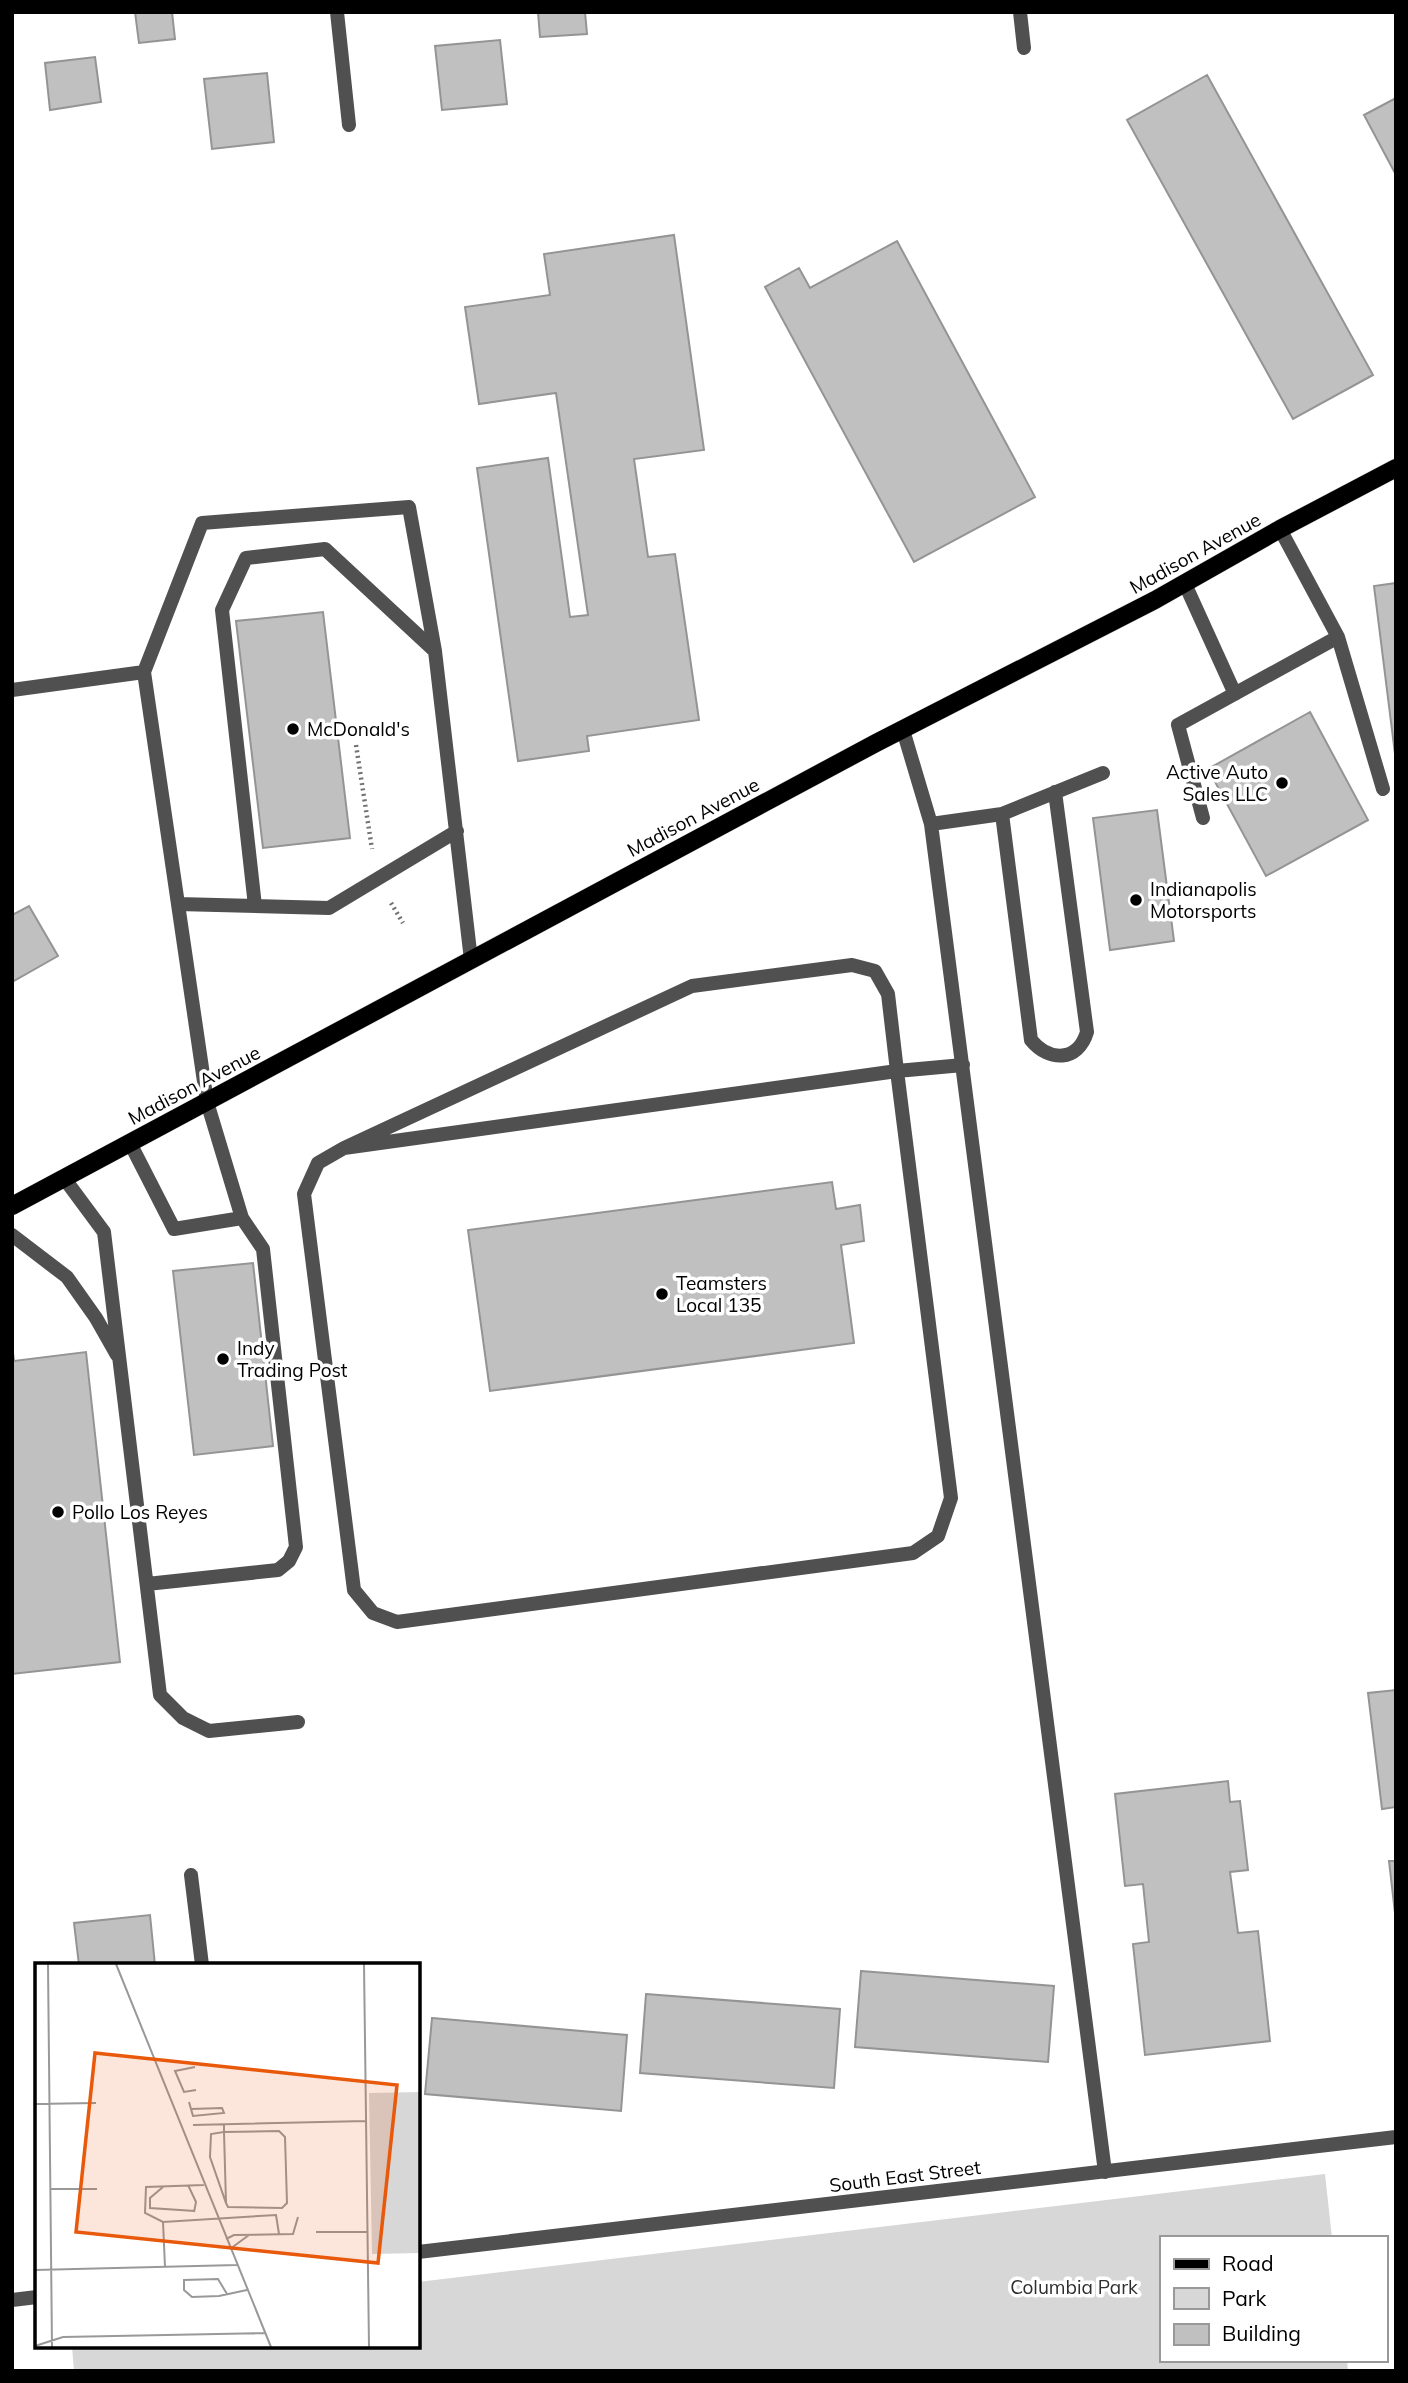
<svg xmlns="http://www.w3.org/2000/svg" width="1408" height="2383" viewBox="0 0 1408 2383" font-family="Mulish,sans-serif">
<rect width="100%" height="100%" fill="#fff"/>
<path fill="#d7d7d7" d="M1325,2174l7,64h-171v122h186l1,11h-1274l-2,-25h346v-64z"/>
<path fill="#c0c0c0" stroke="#949494" stroke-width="2" d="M135,12h37l3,27 -36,4z
M538,12h47l2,22 -47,3z
M500,40l7,64 -65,6 -7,-64z
M95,57l6,45 -51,8 -5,-47z
M267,73l7,69 -62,7 -8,-70z
M1207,75l166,300 -80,44 -166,-299z
M1396,98v77l-32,-60z
M674,235l30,215 -70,9 14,98 27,-3 24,166 -112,16 2,15 -71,10 -41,-293 71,-10 22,159 18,-2 -32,-222 -77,11 -14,-97 85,-12 -6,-41z
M897,241l138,256 -121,65 -149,-275 34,-19 11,20z
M1396,583v179l-22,-176z
M323,612l27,226 -87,10 -27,-227z
M1310,712l58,108 -102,56 -58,-107z
M1157,810l17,131 -64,9 -17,-132z
M29,906l29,50 -46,26v-67z
M832,1182l4,27 24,-4 4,36 -23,4 13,98 -364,48 -22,-161z
M253,1263l20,183 -79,9 -21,-184z
M12,1344l2,17 72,-9 34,310 -108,12z
M1396,1690v117l-14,2 -14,-116z
M1228,1781l2,21 10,-1 8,69 -18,2 8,61 20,-2 12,110 -125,14 -12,-111 16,-2 -6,-58 -18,2 -10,-92z
M1389,1861h7v61z
M150,1915l5,50h-76l-5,-42z
M861,1971l193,15 -6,76 -193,-15z
M646,1994l194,15 -6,79 -194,-15z
M432,2018l195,17 -6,76 -196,-17z"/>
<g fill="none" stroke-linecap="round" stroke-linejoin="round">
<g stroke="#dbdbdb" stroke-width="19">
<path id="primary" d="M12,1206l864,-463 279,-143 125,-71 116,-61"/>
</g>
<path stroke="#727272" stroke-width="4.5" stroke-dasharray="2 3.5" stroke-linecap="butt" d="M356,745l16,104
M391,903l12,20"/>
<path stroke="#505050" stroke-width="14" d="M1280,529l58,108
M1185,584l50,110
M12,690l132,-18
M903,730l28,94 71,-10
M1055,792l32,240c-9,30 -38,30 -56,8l-29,-226 101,-41
M1203,818l-25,-93 160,-88 45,152
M931,824l174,1348
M178,904l151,4 128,-77
M255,906l-33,-296 24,-52 79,-9 110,102
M130,1143l44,86 68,-11
M344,1148l553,-77 54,427 -13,38 -25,17 -516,69 -24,-9 -19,-23 -50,-396 14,-31 26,-15 348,-162 160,-21 23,6 13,23 9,77 66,-6
M64,1178l40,54 56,463 23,23 26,13 89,-9
M12,1235l55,42 29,41 21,37
M147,1584l131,-14 11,-9 7,-14 -33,-298 -21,-31 -35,-116 -63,-430 58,-149 207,-16 26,144 36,309
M191,1875l11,90"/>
<path stroke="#505050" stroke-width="14" d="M337,12l12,113
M1020,12l4,36
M418,2252l978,-115
M12,2300l25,-3"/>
<use href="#primary" stroke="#000" stroke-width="18"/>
</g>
<g fill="#000" stroke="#fff" stroke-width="2.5">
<circle cx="293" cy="729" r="7"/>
<circle cx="1282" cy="783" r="7"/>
<circle cx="1136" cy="900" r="7"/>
<circle cx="662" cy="1294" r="7"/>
<circle cx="223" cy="1359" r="7"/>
<circle cx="58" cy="1512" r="7"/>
</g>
<g text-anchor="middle" stroke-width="7" stroke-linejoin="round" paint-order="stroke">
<g font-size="19" fill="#000" stroke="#fff">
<text transform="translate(1195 553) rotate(-29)" y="7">Madison Avenue</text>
<text transform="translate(693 817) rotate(-28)" y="7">Madison Avenue</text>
<text transform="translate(194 1085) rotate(-28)" y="7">Madison Avenue</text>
<text transform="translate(905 2176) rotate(-7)" y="7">South East Street</text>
</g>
<g font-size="19" fill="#000" stroke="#fff" text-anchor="start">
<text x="307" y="736">McDonald's</text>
<text x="1268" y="779" text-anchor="end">Active Auto<tspan x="1268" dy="22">Sales LLC</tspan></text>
<text x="1150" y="896">Indianapolis<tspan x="1150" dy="22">Motorsports</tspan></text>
<text x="676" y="1290">Teamsters<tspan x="676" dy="22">Local 135</tspan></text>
<text x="237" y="1355">Indy<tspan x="237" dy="22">Trading Post</tspan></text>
<text x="72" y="1519">Pollo Los Reyes</text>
</g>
<g font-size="19" fill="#2e2e2e" stroke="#fff">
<text x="1074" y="2294">Columbia Park</text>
</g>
</g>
<g transform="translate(35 1963)">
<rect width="385" height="385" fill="#fff"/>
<path d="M385,129v161l-48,1 -3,-161z" fill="#d7d7d7"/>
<path fill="none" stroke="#999" stroke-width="2" d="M13,1l4,383M81,1l155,383M329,1l5,383M160,104l-20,4 9,21 12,-2M154,139l4,14 31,-3 -2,-5 -31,1M0,141l61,-1M189,161v8l-13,2 -1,23 16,46 2,4 54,1 5,-5 -2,-66 -6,-6 -55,1 2,71M158,162l173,-4M153,222l8,17 -2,10M169,222l-58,2 -1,26 18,9 113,-7 3,19M128,224l-13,11v10l45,3M15,226h47M128,259l2,45M281,269h51M191,276l8,-4 59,-1 5,-17M195,286l19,-14M0,307l202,-5M192,331l-9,-15 -34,1v10l8,7 27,-1 28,-6M0,383l28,-9 202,-4"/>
<path fill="#e8590c" fill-opacity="0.15" stroke="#e8590c" stroke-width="3.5" d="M60,90l302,32 -19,178 -302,-31z"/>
<rect width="385" height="385" fill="none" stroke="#000" stroke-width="3.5"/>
</g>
<rect width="1408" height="2383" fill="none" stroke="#000000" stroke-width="28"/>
<rect x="1160" y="2236" width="228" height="126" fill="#ffffff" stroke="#999999" stroke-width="2"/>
<rect x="1174" y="2259" width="35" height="10" fill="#000000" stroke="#999999" stroke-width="2"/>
<text x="1222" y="2271" font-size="21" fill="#000000">Road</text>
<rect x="1174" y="2288" width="35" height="21" fill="#d7d7d7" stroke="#999999" stroke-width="2"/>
<text x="1222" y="2306" font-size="21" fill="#000000">Park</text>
<rect x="1174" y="2324" width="35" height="21" fill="#c0c0c0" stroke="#999999" stroke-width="2"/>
<text x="1222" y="2341" font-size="21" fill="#000000">Building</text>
</svg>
